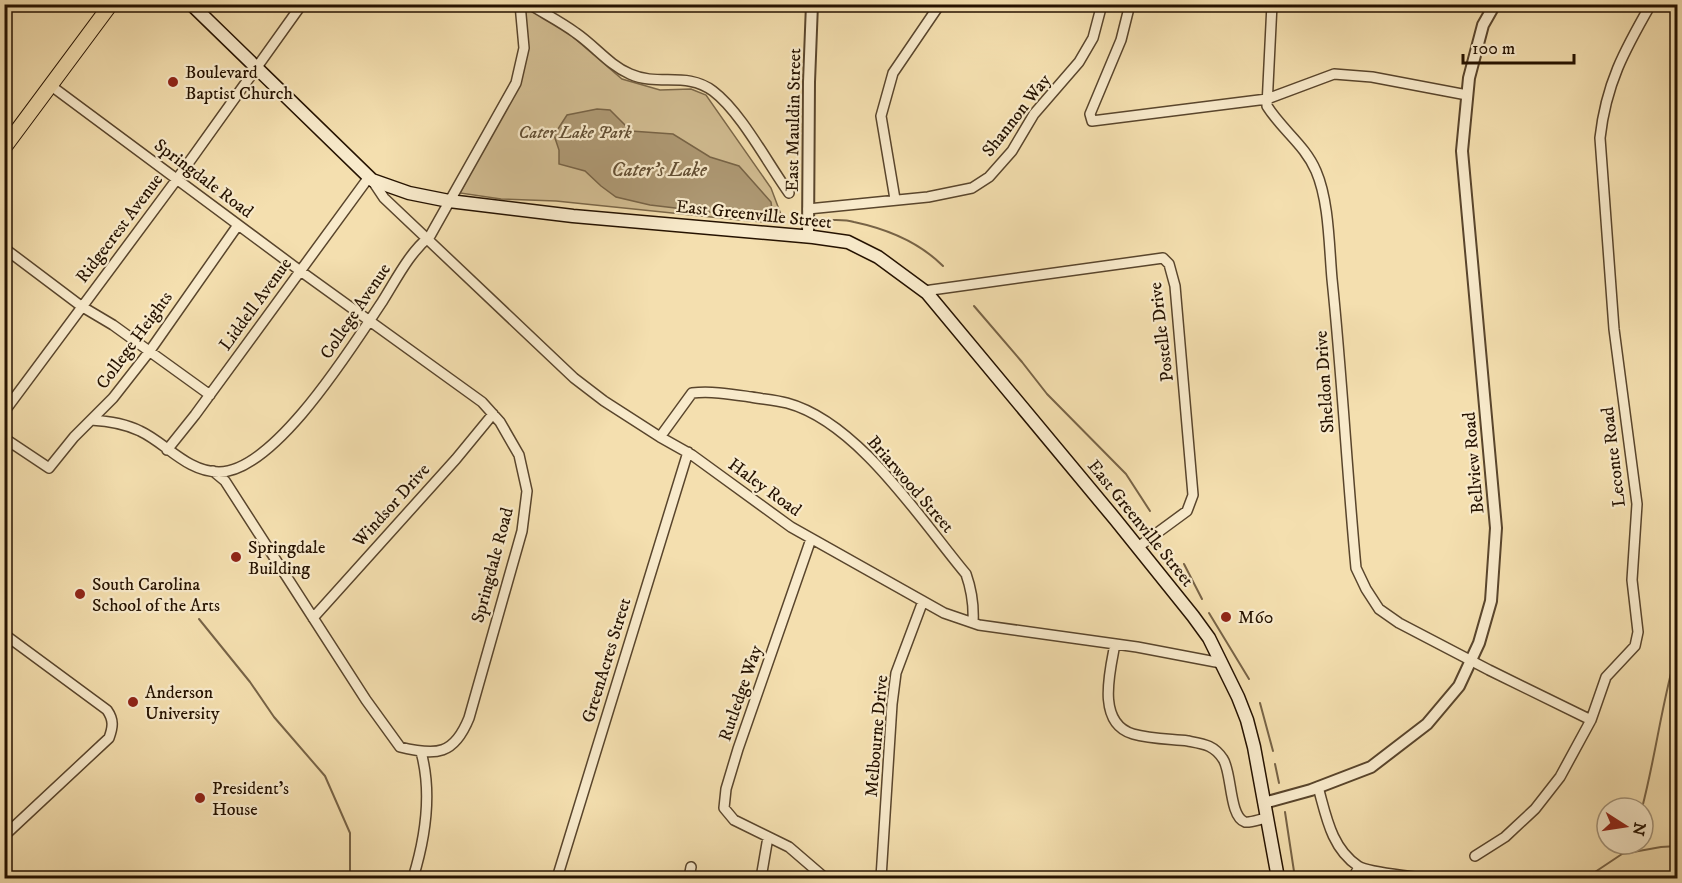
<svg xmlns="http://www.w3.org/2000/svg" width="1682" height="883" viewBox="0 0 1682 883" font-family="'IM FELL DW Pica',serif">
<rect width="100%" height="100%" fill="#f4dfaf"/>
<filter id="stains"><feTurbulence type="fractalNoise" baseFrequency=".00333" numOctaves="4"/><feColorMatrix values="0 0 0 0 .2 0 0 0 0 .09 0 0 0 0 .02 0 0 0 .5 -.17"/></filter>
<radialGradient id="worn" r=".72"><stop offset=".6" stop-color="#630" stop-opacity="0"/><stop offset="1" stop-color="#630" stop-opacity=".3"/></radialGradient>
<path fill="#d1bc91" stroke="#7b6748" stroke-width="1.5" d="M529,8l37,23 56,48 38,11 31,-1 15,6 65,93 12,32 -6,3 -37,-3 -184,-19 -55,-2 -41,-6 54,-100 10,-82z"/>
<path fill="#ae9974" stroke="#776346" stroke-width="1.5" d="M597,109l13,1 21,21 42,3 37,23 29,9 32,36 2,15 -5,2 -118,-14 -34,-8 -15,-11 -16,-15 -26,-7v-14l-5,-15 13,-20z"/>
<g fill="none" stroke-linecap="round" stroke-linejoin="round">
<path stroke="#776346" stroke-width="2" d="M821,219c11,2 23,0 33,3 33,7 65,20 89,44
M974,306l48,56 25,32 79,80 24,37
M1184,564l18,35
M1209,613l40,66
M199,619l51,63 24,35 51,59 25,57v45
M1260,703l13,48
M1275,764l4,19
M1642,808c14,-53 20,-108 36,-161
M1285,812l10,66
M1622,854l5,-10
M1586,878l36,-24 39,-7 17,-1"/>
<g stroke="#59452c" stroke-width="12">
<path id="minor" d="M529,4c16,10 32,18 47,29 19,13 33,32 54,41 29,13 56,-3 83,17 28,21 55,73 76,102
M1130,4l-9,36 -31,74 2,7 175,-22 67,-25 38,3 95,18
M1272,4l-5,102c15,24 38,39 49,65 13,30 13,74 16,108 10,96 15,193 24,289l10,21 13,20 20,14 90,47 102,50
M50,85l249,185 183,132 18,20 19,33 8,36 -5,40 -53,187c-15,37 -32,38 -69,29l-34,-47 -141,-219 -12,-10
M372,180l12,18 190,180 30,23 56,36 32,18 99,72 153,86 35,12 158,22 84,16
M895,199l-14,-83 12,-43 47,-69
M808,209l120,-12 44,-9 17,-11 23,-26 22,-37 45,-52 14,-24 9,-34
M4,248l77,58 32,19 97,70
M924,291l239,-33 6,6 6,22 18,209 -6,16 -49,36
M4,412l173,-233 125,-175
M91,420c17,1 33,3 49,11 26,12 47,41 79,41 56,0 134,-127 163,-170 14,-22 27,-49 48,-66l86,-153 8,-35 -4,-44
M660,437l32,-44c20,-2 38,1 59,4 11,2 24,3 36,6 71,19 133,116 179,171 6,17 8,31 7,49
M4,438l45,30 25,-31 39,-39 36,-46 89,-127
M167,450l28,-35 174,-238
M811,539l-73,210 -12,40 -2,19 10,12 55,27 36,31
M313,618l143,-159 37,-45
M4,634l103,76c7,10 6,17 2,28l-105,98
M1115,644c-5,27 -19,79 18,90 17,5 37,5 55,7 16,3 26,4 35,18 9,13 6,58 22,63 6,1 15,-3 22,-4
M1318,787c8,28 13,61 40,79 9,6 44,9 56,11
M1475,856l30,-19 30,-28 25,-32 31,-57 15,-43 29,-31 3,-14 -6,-52 5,-76 -23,-175 -14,-191c6,-54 24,-87 51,-134
M413,878c12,-39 19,-86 8,-126
M557,878l131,-426
M689,878l2,-11
M761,878l7,-41
M881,878l11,-174 4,-31 27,-72
M1353,878l6,-11"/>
</g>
<g stroke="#59452c" stroke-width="14">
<path id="tertiary" d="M808,236l1,-154 3,-78
M1264,803l47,-13 60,-23 56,-43 32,-38 20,-43 12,-42 5,-73 -34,-377 7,-73 14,-53 12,-21"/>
</g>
<g stroke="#251200" stroke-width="15">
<path id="secondary" d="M191,4l181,176 37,13 40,8 124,15 240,21 35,5 30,15 49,36 188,226 78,97 16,22 29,59 9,23 7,27 24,131"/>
</g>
<g stroke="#251200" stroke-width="16">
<path id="primary" d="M4,148l107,-144"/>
</g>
<use href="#minor" stroke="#f8eacb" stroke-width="9"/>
<use href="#tertiary" stroke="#f8eacb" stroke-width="10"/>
<use href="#secondary" stroke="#f8eacb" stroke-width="12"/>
<use href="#primary" stroke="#f4dfaf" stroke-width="14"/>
</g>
<g fill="#8f2418" stroke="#f8eacb" stroke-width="2">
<circle cx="173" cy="82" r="6"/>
<circle cx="236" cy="557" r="6"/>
<circle cx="80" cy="594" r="6"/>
<circle cx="1226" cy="617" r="6"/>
<circle cx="133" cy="702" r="6"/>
<circle cx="200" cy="798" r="6"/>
</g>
<g text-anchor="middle" stroke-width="4.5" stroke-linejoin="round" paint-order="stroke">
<g font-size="18" fill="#251200" stroke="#f8eacb" text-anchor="start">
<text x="185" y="78">Boulevard<tspan x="185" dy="21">Baptist Church</tspan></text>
<text x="248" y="553">Springdale<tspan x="248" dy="21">Building</tspan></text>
<text x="92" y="590">South Carolina<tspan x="92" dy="21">School of the Arts</tspan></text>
<text x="1238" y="623">M60</text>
<text x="145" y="698">Anderson<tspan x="145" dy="21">University</tspan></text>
<text x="212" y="794">President's<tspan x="212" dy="21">House</tspan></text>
</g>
<g font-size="18" fill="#251200" stroke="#f8eacb">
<text transform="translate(1016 115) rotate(-52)" y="6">Shannon Way</text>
<text transform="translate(793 120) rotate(-89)" y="6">East Mauldin Street</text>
<text transform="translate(204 178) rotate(37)" y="6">Springdale Road</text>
<text transform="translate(754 214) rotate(6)" y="6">East Greenville Street</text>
<text transform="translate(119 228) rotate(-53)" y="6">Ridgecrest Avenue</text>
<text transform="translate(255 304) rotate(-54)" y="6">Liddell Avenue</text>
<text transform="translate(355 311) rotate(-56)" y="6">College Avenue</text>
<text transform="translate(1161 332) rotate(-97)" y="6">Postelle Drive</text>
<text transform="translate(134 340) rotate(-54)" y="6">College Heights</text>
<text transform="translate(1324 382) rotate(-94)" y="6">Sheldon Drive</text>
<text transform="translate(1613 457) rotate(-97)" y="6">Leconte Road</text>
<text transform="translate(1473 463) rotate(-95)" y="6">Bellview Road</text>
<text transform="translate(911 484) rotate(49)" y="6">Briarwood Street</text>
<text transform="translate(765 487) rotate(36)" y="6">Haley Road</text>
<text transform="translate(391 505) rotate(-48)" y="6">Windsor Drive</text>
<text transform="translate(1141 523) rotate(51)" y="6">East Greenville Street</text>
<text transform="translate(492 565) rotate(-75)" y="6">Springdale Road</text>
<text transform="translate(606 660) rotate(-73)" y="6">GreenAcres Street</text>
<text transform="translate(740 693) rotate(-71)" y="6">Rutledge Way</text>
<text transform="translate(876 736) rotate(-85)" y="6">Melbourne Drive</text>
</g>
<g font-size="18" font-style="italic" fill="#614e33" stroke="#f8eacb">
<text x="575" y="138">Cater Lake Park</text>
</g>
<g font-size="20" font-style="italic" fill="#634f34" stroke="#f8eacb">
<text x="659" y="176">Cater’s Lake</text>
</g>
</g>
<rect width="1682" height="883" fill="none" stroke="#f4dfaf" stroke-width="24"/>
<rect x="6" y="6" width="1670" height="871" fill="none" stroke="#251200" stroke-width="3"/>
<rect x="12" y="12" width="1658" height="859" fill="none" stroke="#251200" stroke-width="1.5"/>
<g transform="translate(1625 826) rotate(102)"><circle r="28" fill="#f8eacb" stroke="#a4947a" stroke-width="1.5"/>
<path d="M0-4.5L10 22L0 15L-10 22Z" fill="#8f2418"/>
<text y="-9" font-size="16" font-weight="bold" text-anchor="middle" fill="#251200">N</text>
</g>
<path d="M1463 54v9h111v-9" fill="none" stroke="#251200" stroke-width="3"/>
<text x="1472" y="54" font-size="18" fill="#251200" stroke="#f8eacb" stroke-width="4.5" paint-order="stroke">100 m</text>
<rect width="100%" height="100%" filter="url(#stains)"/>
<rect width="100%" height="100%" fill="url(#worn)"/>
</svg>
